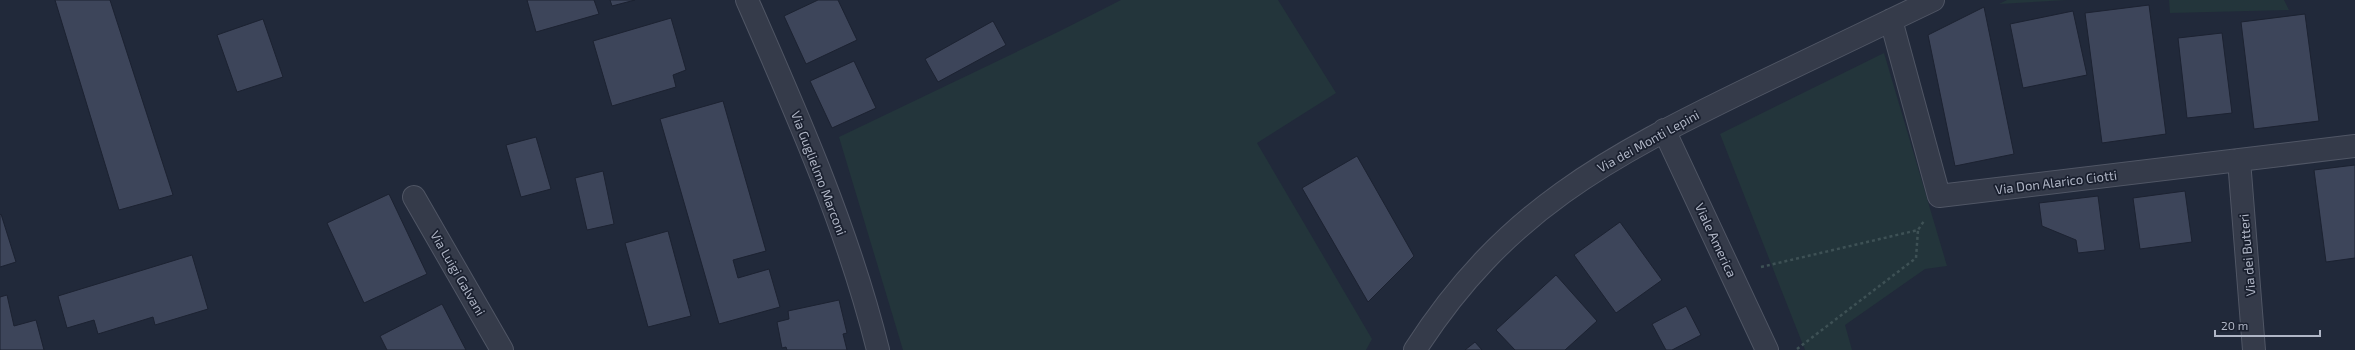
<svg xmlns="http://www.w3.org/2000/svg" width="2355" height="350" viewBox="0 0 2355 350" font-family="'Exo 2',sans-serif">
<rect width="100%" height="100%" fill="#21293a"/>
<path fill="#23353b" d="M1121,0h157l58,93 -79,50 115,196 -6,11h-463l-64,-213 221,-106z
M2007,0h60l-68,4z
M2169,0h115l5,10 -119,3z
M1884,53l63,213 -22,3 -80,56 7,25h-47l-85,-216z"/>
<path fill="#3d455a" stroke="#1c2231" d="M55,0h55l63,195 -54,15z
M527,0h67l5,14 -63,18z
M610,0h25l-23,6z
M818,0h20l19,40 -51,24 -22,-48z
M2149,5l17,129 -64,9 -17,-130z
M1984,7l30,147 -59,12 -27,-131z
M2073,11l14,64 -64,13 -13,-64z
M2305,14l14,107 -65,8 -13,-107z
M671,18l15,52 -13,5 3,12 -64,19 -19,-65z
M263,19l20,58 -46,15 -20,-57z
M993,21l13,24 -68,37 -13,-23z
M2222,33l10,80 -45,5 -9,-80z
M854,61l22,47 -44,20 -22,-47z
M723,101l43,150 -33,9 5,18 31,-9 11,38 -61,17 -59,-205z
M536,137l15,52 -30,8 -15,-52z
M1357,156l57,100 -46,46 -66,-114z
M2355,165v93l-29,4 -12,-92z
M603,171l11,53 -27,6 -12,-52z
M2185,191l7,51 -52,7 -7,-51z
M389,194l38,80 -63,29 -37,-80z
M2098,196l7,54 -27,3 -2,-13 -34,-14 -3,-23z
M1,214l15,48 -16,5v-52z
M1620,222l42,58 -46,33 -42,-58z
M668,231l23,85 -43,11 -23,-84z
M192,255l16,54 -53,16 -2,-8 -55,17 -4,-14 -27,8 -9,-32z
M1556,275l41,46 -32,29h-50l-19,-20z
M7,295l7,31 22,-6 8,30h-44v-53z
M839,300l8,33 -4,1 4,16h-60l-1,-3 -4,1 -5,-26 12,-3 -1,-8z
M442,304l24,46h-79l-7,-14z
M1686,306l15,29 -29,15h-6l-14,-26z
M1475,342l7,8h-17z"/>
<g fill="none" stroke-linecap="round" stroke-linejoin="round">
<g stroke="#505665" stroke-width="24">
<path id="minor" d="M747,0c50,114 101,229 131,350
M1891,20l48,176 416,-50
M1664,130l103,220
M2239,160l15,190
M414,197l88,153
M1415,350c89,-139 193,-193 337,-263 60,-29 121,-58 181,-87"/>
</g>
<path stroke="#3e5155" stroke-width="2.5" stroke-dasharray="3 3" stroke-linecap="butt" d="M1761,267l157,-37 6,-9
M1797,349l119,-91 2,-28"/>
<use href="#minor" stroke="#353b4a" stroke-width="22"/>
</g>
<g text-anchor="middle" stroke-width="3.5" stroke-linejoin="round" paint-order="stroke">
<g font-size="13" fill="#b0b6c6" stroke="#1a202f">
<text transform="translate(1648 141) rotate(-29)" y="5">Via dei Monti Lepini</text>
<text transform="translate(819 173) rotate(69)" y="5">Via Guglielmo Marconi</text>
<text transform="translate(2056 182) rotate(-7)" y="5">Via Don Alarico Ciotti</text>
<text transform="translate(1716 240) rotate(65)" y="5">Viale America</text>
<text transform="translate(2247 255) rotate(-95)" y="5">Via dei Butteri</text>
<text transform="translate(458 273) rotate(60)" y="5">Via Luigi Galvani</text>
</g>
</g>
<path d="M2215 330v6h105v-6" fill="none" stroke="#b0b6c6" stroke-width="2"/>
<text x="2221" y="330" font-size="12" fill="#b0b6c6" stroke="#1a202f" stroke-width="3" paint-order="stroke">20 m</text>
</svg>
